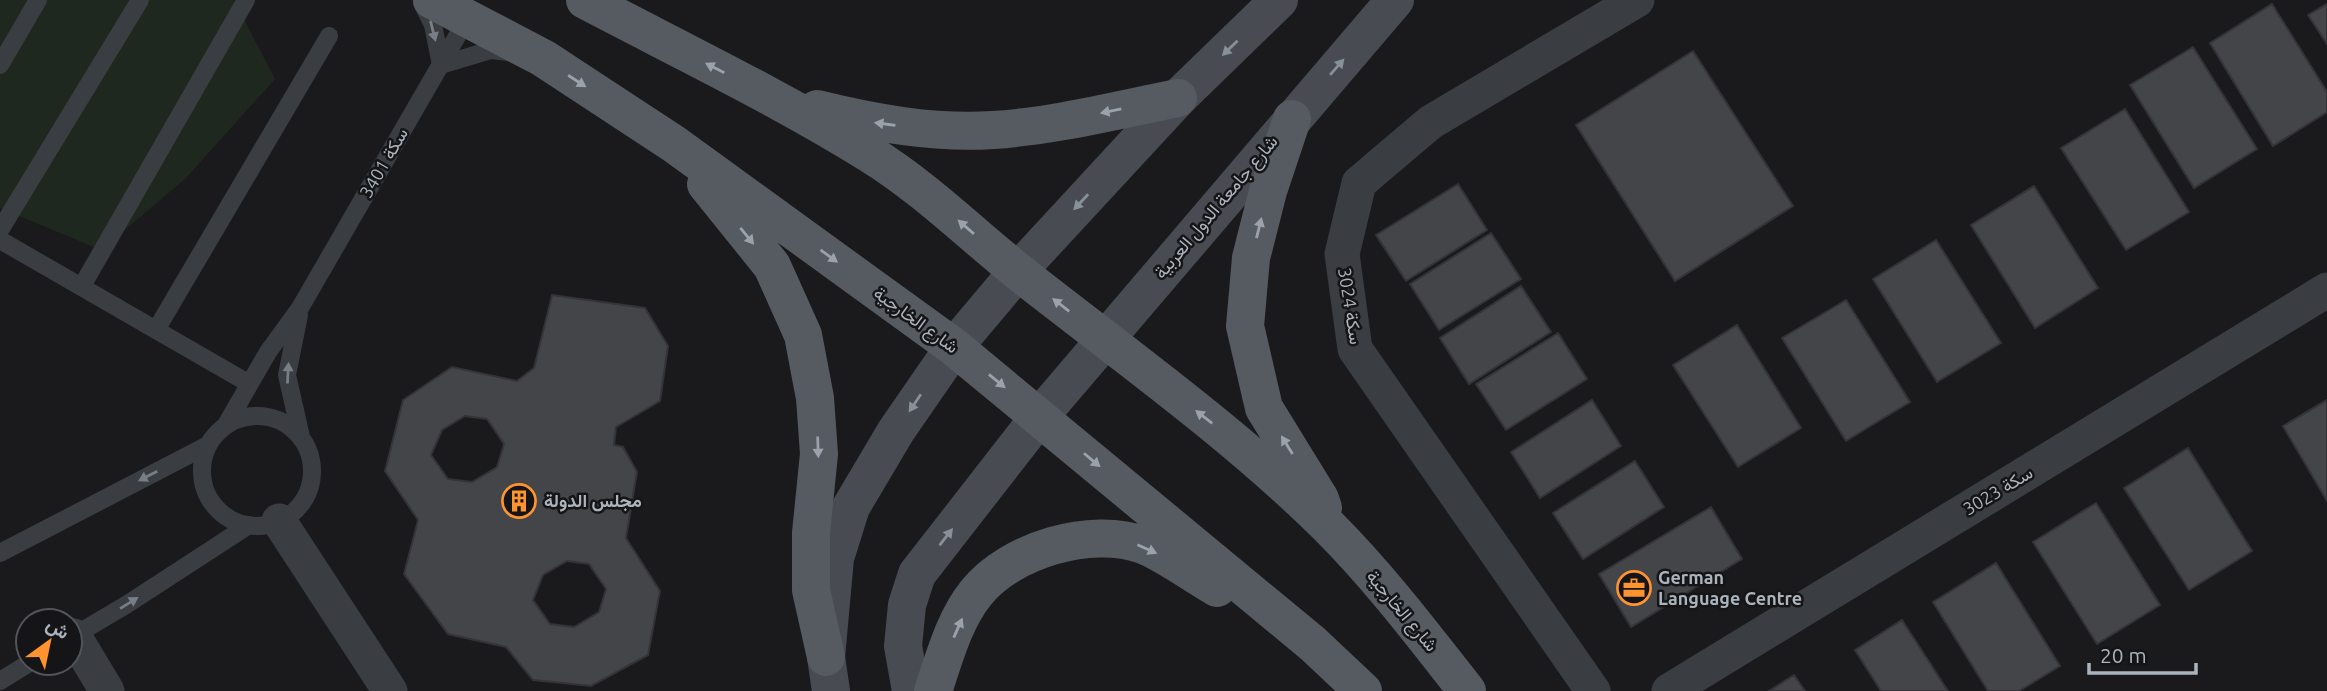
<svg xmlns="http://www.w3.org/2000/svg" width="2327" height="691" viewBox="0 0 2327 691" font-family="Ubuntu,Vazirmatn,sans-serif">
<rect width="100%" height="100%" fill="#1a1a1c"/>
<path fill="#1f281f" d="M0,0h234l41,79 -90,100 -84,71 -101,-42z"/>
<path fill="#444549" stroke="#343438" stroke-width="2" fill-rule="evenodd" d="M2272,4l55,88v20l-54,34 -63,-103z
M2327,4v40l-19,-29z
M2193,47l64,102 -63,39 -64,-103z
M1693,51l100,155 -118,75 -99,-156z
M2125,109l64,103 -63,38 -65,-102z
M1458,184l29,46 -81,51 -30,-46z
M2034,186l64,102 -63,40 -64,-103z
M1491,233l30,46 -82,51 -29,-46z
M1936,240l65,103 -64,39 -64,-103z
M1521,286l30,46 -82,52 -29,-46z
M552,295l93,13 23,38 -8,55 -44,26 -2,18 9,2 14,25 -11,66 34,53 -12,64 -57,31 -58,-6 -27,-33 -58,-13 -44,-60 14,-54 -33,-49 18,-71 49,-33 65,14 17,-13zM465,416l22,3 17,25 -7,23 -25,15 -24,-3 -17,-24 11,-25zM567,561l22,3 17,25 -7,23 -25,15 -24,-3 -17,-24 10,-25z
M1846,300l64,102 -64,39 -64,-103z
M1737,325l64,103 -63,39 -65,-102z
M1558,333l29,46 -81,51 -30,-46z
M1592,400l29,46 -81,52 -29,-46z
M2327,400v101l-44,-75z
M2188,448l64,103 -63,39 -65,-102z
M1635,461l29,46 -81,52 -30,-46z
M2096,503l64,102 -63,39 -64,-102z
M1711,507l31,52 -111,68 -32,-53z
M1996,563l64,103 -41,25h-31l-55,-89z
M1902,620l46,71h-67l-26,-41z
M1794,675l11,16h-36z"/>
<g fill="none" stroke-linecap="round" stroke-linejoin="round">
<path stroke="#3a3d42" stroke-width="18" d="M422,3l11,22 8,40 50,-15 18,2
M0,65l38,-65
M0,230l140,-230
M0,240l248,143
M82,286l164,-286
M299,315l-12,60 14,62
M156,330l173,-294
M202 471a55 55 0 1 1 110 0a55 55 0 1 1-110 0Z
M226,425l42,-73 32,-44 167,-289
M0,553l208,-108
M70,638l56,-33 123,-80
M0,681l29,-18"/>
<path stroke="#3a3d42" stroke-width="35" d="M279,521l111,170
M74,636l33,55
M1593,691l-238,-342 -13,-95 17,-71 72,-61 206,-122
M1669,691l658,-401"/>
<path stroke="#484c52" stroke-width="38" d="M831,691l-5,-34 9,-99 16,-51 45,-76 58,-84 64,-76 160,-173 101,-98
M911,691l-8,-45 4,-41 10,-31 123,-158 355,-416"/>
<path stroke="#565a61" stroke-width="38" d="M432,0l111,58 131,86 280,203 359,297 50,47
M585,0c95,50 193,97 285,154 58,36 106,85 160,127 101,79 207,155 298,245 51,51 95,109 139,165
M817,109c57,14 117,25 176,21 62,-4 124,-20 185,-32
M1292,119l-24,72 -17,67 -6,68 19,82 56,91 3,9
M706,184l66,82 31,69 12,63 4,56 -8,79v57l15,67
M933,691c11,-32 21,-71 43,-98 34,-43 115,-67 167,-48 21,8 53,31 74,43"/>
</g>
<defs><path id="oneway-solid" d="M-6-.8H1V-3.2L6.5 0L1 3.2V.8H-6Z" transform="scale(1.75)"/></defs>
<g fill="#787e86">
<use href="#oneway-solid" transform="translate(433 31) rotate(76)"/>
<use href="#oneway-solid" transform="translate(288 373) rotate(-87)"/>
<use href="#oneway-solid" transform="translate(148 476) rotate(153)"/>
<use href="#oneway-solid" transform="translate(129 603) rotate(-32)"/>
</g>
<g fill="#889098">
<use href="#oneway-solid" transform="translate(1230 48) rotate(136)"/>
<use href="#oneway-solid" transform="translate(1337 67) rotate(-49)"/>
<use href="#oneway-solid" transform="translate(1081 202) rotate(133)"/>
<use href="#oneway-solid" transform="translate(915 403) rotate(124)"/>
<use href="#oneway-solid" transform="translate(946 537) rotate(-52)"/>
</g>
<g fill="#9aa2ab">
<use href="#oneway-solid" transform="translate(715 68) rotate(-153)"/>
<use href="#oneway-solid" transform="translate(577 81) rotate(33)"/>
<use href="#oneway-solid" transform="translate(1111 111) rotate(169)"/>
<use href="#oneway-solid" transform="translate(885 124) rotate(-172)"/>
<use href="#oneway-solid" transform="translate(966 227) rotate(-139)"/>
<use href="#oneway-solid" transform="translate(1259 228) rotate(-76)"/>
<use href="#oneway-solid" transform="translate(747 236) rotate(51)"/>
<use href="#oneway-solid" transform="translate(829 256) rotate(36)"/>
<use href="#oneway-solid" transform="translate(1061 305) rotate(-142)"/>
<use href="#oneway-solid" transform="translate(997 381) rotate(39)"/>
<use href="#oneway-solid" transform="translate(1204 417) rotate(-142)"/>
<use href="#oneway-solid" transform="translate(1287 445) rotate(-122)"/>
<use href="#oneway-solid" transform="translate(818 447) rotate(88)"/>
<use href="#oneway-solid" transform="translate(1092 460) rotate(40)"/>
<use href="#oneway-solid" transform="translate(1147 549) rotate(24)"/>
<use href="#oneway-solid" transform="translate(958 628) rotate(-66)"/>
</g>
<defs>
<g id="building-ring" transform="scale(1.75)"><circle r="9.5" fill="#151517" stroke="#ff932f" stroke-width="1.5"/><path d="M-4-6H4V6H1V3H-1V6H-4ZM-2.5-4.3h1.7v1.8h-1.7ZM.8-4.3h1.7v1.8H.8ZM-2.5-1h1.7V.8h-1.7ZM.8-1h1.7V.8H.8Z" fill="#ff932f"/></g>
<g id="office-ring" transform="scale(1.75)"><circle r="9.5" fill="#151517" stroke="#ff932f" stroke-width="1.5"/><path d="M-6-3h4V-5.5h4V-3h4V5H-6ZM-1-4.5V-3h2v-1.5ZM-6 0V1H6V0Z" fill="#ff932f"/></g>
</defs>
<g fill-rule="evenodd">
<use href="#building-ring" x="519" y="501"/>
<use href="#office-ring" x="1634" y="588"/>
</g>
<g text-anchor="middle" stroke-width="5" stroke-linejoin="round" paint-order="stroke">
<g font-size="18" fill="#abb4bd" stroke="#151517">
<text transform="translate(384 163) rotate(-60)" y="6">سكة 3401</text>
<text transform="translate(1216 207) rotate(-50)" y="6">شارع جامعة الدول العربية</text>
<text transform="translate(1350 306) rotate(81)" y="6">سكة 3024</text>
<text transform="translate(916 320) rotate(36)" y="6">شارع الخارجية</text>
<text transform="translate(1998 491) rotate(-31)" y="6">سكة 3023</text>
<text transform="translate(1402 611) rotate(50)" y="6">شارع الخارجية</text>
</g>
<g font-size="18" font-weight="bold" fill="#abb4bd" stroke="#151517" text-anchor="start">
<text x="544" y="507">مجلس الدولة</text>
<text x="1658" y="584">German<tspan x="1658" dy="21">Language Centre</tspan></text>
</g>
</g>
<g transform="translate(49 642) rotate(33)"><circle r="33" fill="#151517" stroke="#515559" stroke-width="2"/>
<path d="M0-5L12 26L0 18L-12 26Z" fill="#ff932f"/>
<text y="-10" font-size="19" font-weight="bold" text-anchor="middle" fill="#abb4bd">ش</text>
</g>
<path d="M2089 663v10h107v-10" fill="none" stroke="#abb4bd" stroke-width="3.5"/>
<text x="2100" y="663" font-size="21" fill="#abb4bd" stroke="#151517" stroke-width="5" paint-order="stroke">20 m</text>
</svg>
